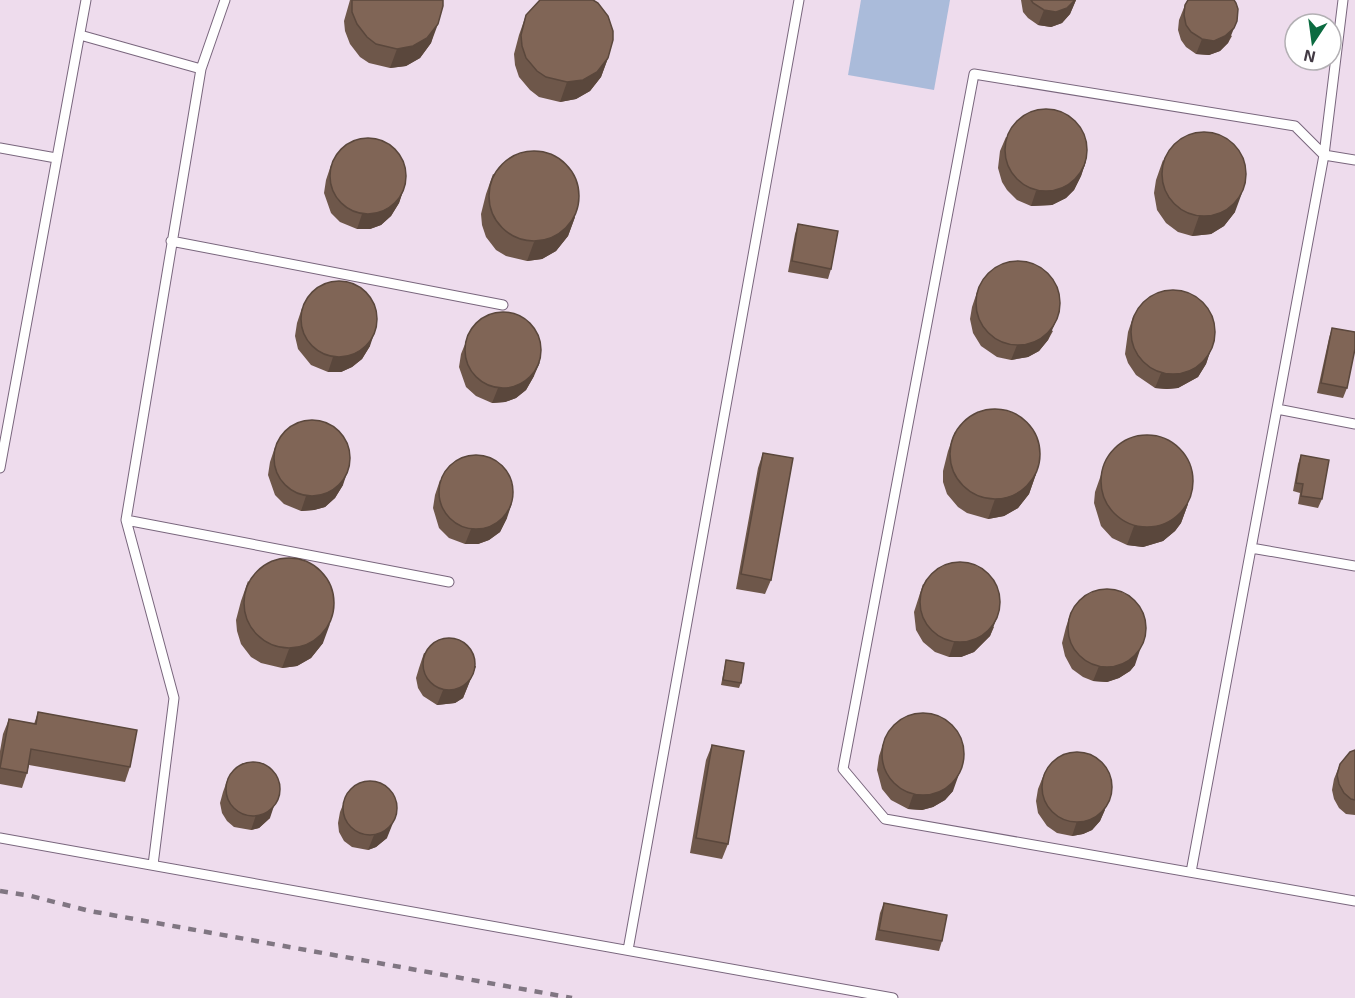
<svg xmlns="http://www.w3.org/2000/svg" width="1355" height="998" viewBox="0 0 1355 998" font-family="'Exo 2',sans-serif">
<rect width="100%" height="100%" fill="#fceefe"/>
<path fill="#eedced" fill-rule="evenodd" d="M0,0h1355v998h-1355zM1295,24h36v36h-36z"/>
<path fill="#aabbda" d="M861,0h89l-16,90 -86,-15z"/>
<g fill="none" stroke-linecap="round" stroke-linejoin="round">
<g stroke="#79667d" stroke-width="11">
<path id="lane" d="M80,35l121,34 -75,451 48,178 -21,167
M201,69l24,-69
M0,148l56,10
M1355,160l-31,-5 -29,-29 -321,-52 -131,695 42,50 470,82
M171,241l332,64
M1277,409l78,15
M0,468l86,-468
M126,520l323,62
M1251,548l104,18
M0,838l893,160
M1191,872l133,-717 19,-155
M628,950l171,-950"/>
</g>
<use href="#lane" stroke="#fff" stroke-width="9"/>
<path stroke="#807682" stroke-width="4.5" stroke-dasharray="8 8" stroke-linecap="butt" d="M0,891l31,5 59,15 482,87"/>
</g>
<path fill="#6e574a" d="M350,0h93l-12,43 -11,15 -14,8 -16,2 -21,-5 -9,-6 -10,-13 -5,-13 -1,-10z
M1021,0h55l-6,14 -8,9 -11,4 -13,-2 -10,-7 -5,-6z
M1185,5l47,31 -4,7 -8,8 -11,4 -13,-1 -10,-7 -5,-7 -3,-10 1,-10z
M526,15l82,43 -7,19 -11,14 -14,8 -16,3 -21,-5 -9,-7 -11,-13 -4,-12 -1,-11 5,-19z
M1006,137l80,24 -5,15 -7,14 -8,8 -14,7 -21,1 -14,-6 -10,-10 -5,-8 -4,-14 2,-17z
M1163,160l72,52 -11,14 -13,8 -19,2 -14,-4 -12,-9 -9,-13 -3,-17 2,-13z
M331,165l73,23 -5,15 -8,13 -10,9 -11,4h-13l-17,-7 -9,-9 -7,-20 2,-13z
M493,174l82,43 -7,19 -12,15 -14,8 -15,2 -21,-5 -10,-6 -10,-13 -4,-12 -1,-11 5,-20z
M798,224l33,45 -3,10 -40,-7 7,-38z
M977,292l76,39 -5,9 -9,11 -11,6 -17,3 -14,-3 -16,-11 -8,-13 -3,-14 2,-12z
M302,308l68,38 -8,13 -10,8 -11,5h-13l-17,-7 -13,-16 -3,-13 2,-13z
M1133,317l78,32 -5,15 -8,13 -20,11 -11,1 -12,-1 -19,-13 -8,-12 -3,-9 3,-22z
M1332,328l15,60 -4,10 -26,-5 12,-55z
M467,339l67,37 -8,14 -10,8 -11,4 -13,1 -16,-7 -10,-9 -7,-20 2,-13z
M955,432l81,42 -7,20 -11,14 -14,8 -16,3 -21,-6 -9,-6 -11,-13 -4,-12v-11l5,-20z
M275,447l68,38 -8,13 -10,9 -11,3 -13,1 -17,-7 -9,-9 -7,-20 2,-13z
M763,453l8,127 -6,14 -29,-5 22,-121z
M1301,455l21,44 -4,9 -20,-4 2,-11 -7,-2 5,-27z
M1102,472l86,32 -7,19 -6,8 -12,10 -20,6 -16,-2 -15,-7 -11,-12 -7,-23 1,-11z
M440,480l67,38 -7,14 -11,8 -11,4h-13l-16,-6 -10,-10 -6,-20 2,-13z
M248,581l75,62 -12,15 -14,8 -15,2 -21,-5 -10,-6 -10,-13 -4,-13 -1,-11 5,-19z
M923,584l71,43 -4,9 -16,16 -13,5h-12l-14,-5 -12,-10 -7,-12 -2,-18z
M1071,612l64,53 -5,6 -11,7 -12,4 -14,-1 -10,-4 -11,-8 -7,-13 -3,-13 4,-16z
M424,653l52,13 -13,32 -8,5 -18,2 -14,-9 -5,-8 -2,-10 3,-10z
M726,660l15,23 -2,5 -18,-3z
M38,712l92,55 -5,15 -96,-17 -2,8 -5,15 -22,-4v-33l3,-17 6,-15 25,5z
M884,741l69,50 -8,9 -12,7 -11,3 -14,-1 -17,-9 -9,-11 -5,-19 2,-14z
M712,745l16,99 -6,15 -32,-6 16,-93z
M1355,750v65l-9,-1 -7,-6 -5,-9 -2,-9 2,-11 6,-15z
M1044,774l61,36 -5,11 -8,9 -9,4 -11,2 -15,-3 -10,-7 -9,-13 -2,-12 2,-12z
M228,778l42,40 -11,10 -8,2 -17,-3 -7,-6 -5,-8 -2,-10 3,-11z
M346,797l41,41 -11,9 -8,3 -16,-3 -8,-6 -5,-9 -1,-9 2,-11z
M884,903l58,38 -3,10 -64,-11 5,-27z"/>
<path fill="#5a473c" d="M1076,0l-6,14 -8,9 -11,4 -13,-2 6,-15z
M1237,21l-9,22 -8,8 -11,4 -13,-1 6,-15z
M438,24l-7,19 -11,15 -14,8 -16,2 7,-19z
M608,58l-7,19 -11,14 -14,8 -16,3 7,-20z
M1086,161l-5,15 -7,14 -8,8 -14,7 -21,1 5,-15z
M404,188l-5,15 -8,13 -10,9 -11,4h-13l5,-15z
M1242,193l-7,19 -11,14 -13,8 -19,2 7,-20z
M575,217l-7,19 -12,15 -14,8 -15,2 7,-19z
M1058,316l-10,24 -9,11 -11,6 -17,3 6,-15z
M375,331l-5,15 -8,13 -10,8 -11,5h-13l5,-15z
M1211,349l-5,15 -8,13 -20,11 -11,1 -12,-1 6,-15z
M540,362l-6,14 -8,14 -10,8 -11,4 -13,1 6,-15z
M348,470l-5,15 -8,13 -10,9 -11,3 -13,1 5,-15z
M1036,474l-7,20 -11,14 -14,8 -16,3 7,-20z
M512,503l-5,15 -7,14 -11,8 -11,4h-13l6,-15z
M1188,504l-7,19 -6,8 -12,10 -20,6 -16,-2 7,-19z
M999,612l-9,24 -16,16 -13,5h-12l5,-15z
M330,624l-7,19 -12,15 -14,8 -15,2 7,-19z
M1140,650l-5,15 -5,6 -11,7 -12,4 -14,-1 6,-15z
M476,666l-13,32 -8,5 -18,2 6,-15z
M963,763l-10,28 -8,9 -12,7 -11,3 -14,-1 5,-14z
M1111,795l-11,26 -8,9 -9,4 -11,2 5,-15z
M275,803l-5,15 -11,10 -8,2 5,-15z
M393,823l-6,15 -11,9 -8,3 6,-15z"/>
<path fill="#806556" stroke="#5a473c" stroke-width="1.5" d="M352,0h91v6l-5,18 -11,14 -14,8 -16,3 -21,-5 -9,-7 -10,-13 -5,-12z
M540,0h53l5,3 10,13 5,15v9l-5,18 -11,14 -14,8 -16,2 -21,-5 -9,-6 -11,-13 -4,-12 -1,-11 5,-20z
M1031,0h44l-8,8 -11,4 -12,-2 -11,-7z
M1188,0h46l2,3 2,6 -1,12 -3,7 -9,8 -11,5 -12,-2 -11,-7 -5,-7 -2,-10 1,-10z
M1005 150a41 41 0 1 1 82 0a41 41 0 1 1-82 0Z
M1162 174a42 42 0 1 1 84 0a42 42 0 1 1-84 0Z
M330 176a38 38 0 1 1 76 0a38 38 0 1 1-76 0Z
M489 196a45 45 0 1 1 90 0a45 45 0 1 1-90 0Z
M798,224l40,7 -7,38 -39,-8z
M976 303a42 42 0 1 1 84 0a42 42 0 1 1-84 0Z
M301 319a38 38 0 1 1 76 0a38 38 0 1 1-76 0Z
M1131 332a42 42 0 1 1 84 0a42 42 0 1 1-84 0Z
M465 350a38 38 0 1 1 76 0a38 38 0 1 1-76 0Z
M1332,328l23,4v17l-8,39 -26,-5z
M950 454a45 45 0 1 1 90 0a45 45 0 1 1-90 0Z
M274 458a38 38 0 1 1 76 0a38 38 0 1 1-76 0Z
M1101 481a46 46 0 1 1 92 0a46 46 0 1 1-92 0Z
M763,453l30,5 -22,122 -30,-6z
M439 492a37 37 0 1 1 74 0a37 37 0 1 1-74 0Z
M1301,455l28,5 -7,39 -21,-3 2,-12 -7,-1z
M244 603a45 45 0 1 1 90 0a45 45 0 1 1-90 0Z
M920 602a40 40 0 1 1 80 0a40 40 0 1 1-80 0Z
M1068 628a39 39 0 1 1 78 0a39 39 0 1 1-78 0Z
M423 664a26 26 0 1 1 52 0a26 26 0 1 1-52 0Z
M726,660l18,3 -3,20 -18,-3z
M38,712l99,18 -7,37 -99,-18 -4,24 -27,-5 9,-49 27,5z
M882 754a41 41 0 1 1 82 0a41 41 0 1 1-82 0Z
M712,745l32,6 -16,93 -32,-6z
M1355,750v50l-4,-1 -7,-6 -5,-9 -2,-9 3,-11 10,-12z
M1042 787a35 35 0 1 1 70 0a35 35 0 1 1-70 0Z
M226 789a27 27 0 1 1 54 0a27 27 0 1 1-54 0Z
M343 808a27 27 0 1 1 54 0a27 27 0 1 1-54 0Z
M884,903l63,12 -5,26 -63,-11z"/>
<g transform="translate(1313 42) rotate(193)"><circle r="28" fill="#ffffff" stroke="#b3b0b4" stroke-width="1.5"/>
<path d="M0-4.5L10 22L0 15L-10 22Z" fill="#0b6b40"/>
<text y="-9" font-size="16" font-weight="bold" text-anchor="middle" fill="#423a44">N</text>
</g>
</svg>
